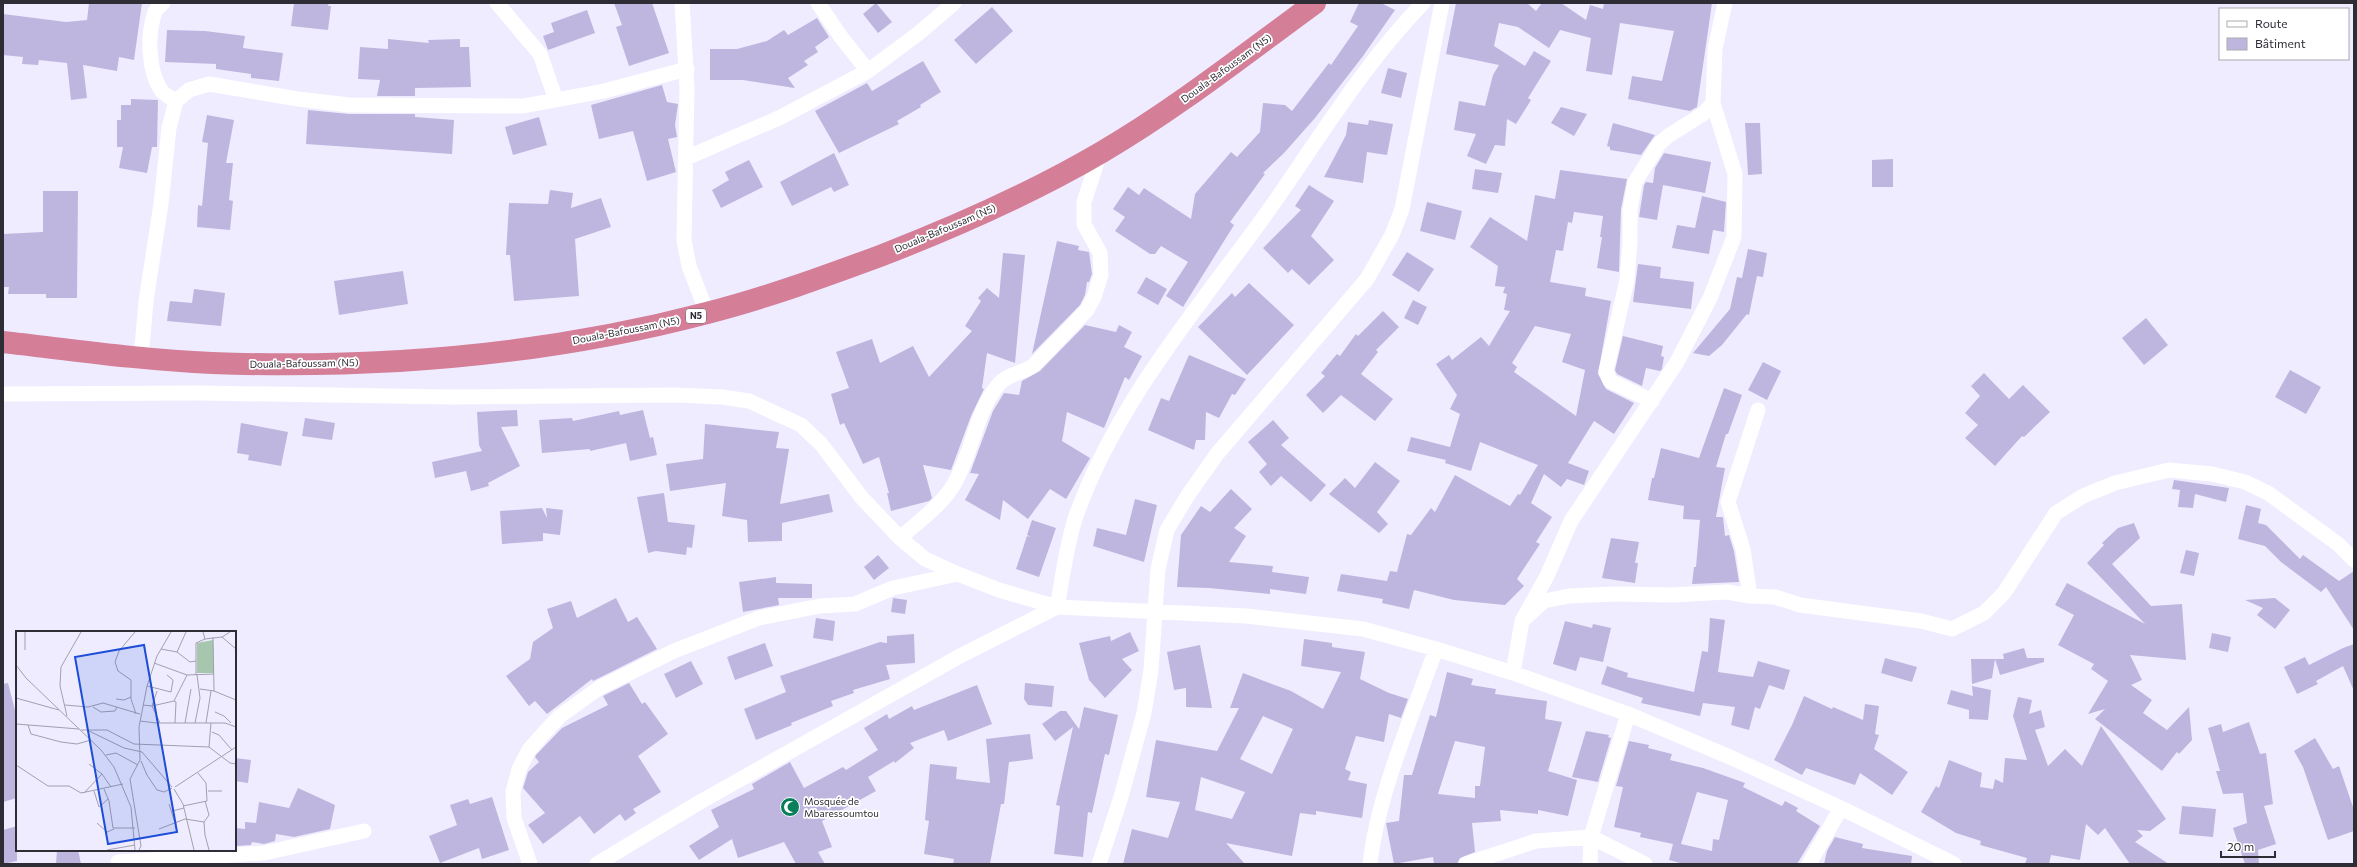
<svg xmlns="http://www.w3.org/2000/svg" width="2357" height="867" viewBox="0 0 2357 867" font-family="Commissioner,sans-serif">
<rect width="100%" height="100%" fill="#efecff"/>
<path fill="#beb6df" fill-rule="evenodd" d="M89,3h53l-8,57 -15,-3 -2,14 -34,-6 4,33 -16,2 -4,-37 -28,-3 -1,5 -16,-1 1,-7 -20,-2v-41l63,8 21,-2z
M294,3h35l-1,3h3l-3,24 -37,-4z
M614,3h38l17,50 -40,13 -13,-39 6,-2z
M876,3l16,19 -14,11 -15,-19z
M1359,3h22l14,7 -32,46 -48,62 -31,35 -21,20 2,1 -35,48 4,3 -51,82 -17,-11 22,-34 -27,-16 -6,8h-5l-35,-23 10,-14 -12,-8 15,-22 11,8 5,-7 47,31 4,-25 36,-42 6,5 23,-25 3,-29 22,2 7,6 37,-48 2,2 27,-39 -8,-4z
M1456,3h71l9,8 6,-8h19l25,17 4,-15 13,4 1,-6h108l-15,104 -7,4 -62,-12 4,-23 30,5 12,-50 -54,-8 -8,52 -26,-4 5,-33 -31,-8 -11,18 -31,-21 -19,-4 -5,23 31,20 9,-15 17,10 -23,37 3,2 -15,24 -9,-5 -2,27 -10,-1 -9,19 -19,-8 9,-22 -22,-4 5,-29 26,5 8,-31 6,-10 -53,-11z
M992,7l21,24 -37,33 -22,-24z
M587,10l8,23 -47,17 -5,-14 11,-4 -3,-9z
M817,18l12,19 -14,10 3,5 -14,9 4,4 -20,13 7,10 -52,-8h-33v-31h27l30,-8 17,-11 4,5z
M167,30l38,1 40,5 -2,12 40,5 -4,28 -28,-3v-4l-35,-5v-5l-51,-2z
M388,39l41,4 -1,-3 32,-1v8h9l2,40 -56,1v8h-38l3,-16 -22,-1 2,-32 28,2z
M923,61l18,31 -21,13 1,2 -24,14 2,3 -60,29 -24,-42 52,-28 5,8z
M1388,68l19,5 -6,25 -20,-5z
M662,85l5,17 11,2 -3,21 2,12 -9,2 8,33 -29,9 -14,-50 -34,8 -8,-34z
M131,99l27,1 -1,47h-5l-5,26 -28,-5 4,-21h-6v-27h4v-15h10z
M1561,107l26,7 -13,22 -23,-13z
M308,110l41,4h66v3l39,3 -2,34 -146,-10z
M207,115l27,5 -8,43h7l-4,37 4,1 -3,29 -33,-3 1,-22 4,1 6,-63 -6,-1z
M539,117l8,28 -34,10 -8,-28z
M1369,120l24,4 -6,31 -20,-3 -4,31 -39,-6 22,-42 2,-13 20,3z
M1613,123l11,3 31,9 -14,20 -31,-5v-3l-3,-1z
M1745,123h15l2,51 -14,1z
M834,153l15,32 -15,7 -3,-5 -39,19 -12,-24z
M1664,153l47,9 -6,31 -42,-8 -6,35 -18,-3 5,-32 2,-3 7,1 2,-15z
M1893,159v28h-21v-27z
M749,160l14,27 -42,21 -9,-18 17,-10 -4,-8z
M1475,169l27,4 -4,20 -26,-4z
M1560,170l67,9 -6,30 -2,63 -22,-4 5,-31h-2l3,-21 -29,-4 -2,11 -4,-1 -5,29 -7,-1 -6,32 36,6 -1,8 26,5 -13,73 8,15 28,14 -20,31 -20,-13 -26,42 21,8 -5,14 -17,-6 -6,8 -17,-13 -13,29 21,14 -16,25 4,2 -23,35 7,7 -19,19 -51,-5 -40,-10 -5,19 -27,-6 1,-4 -46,-8 4,-17 46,7 3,-10 7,1 10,-38 4,1 20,-27 4,4 20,-37 55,31 8,-12 2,1 16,-27 3,2 -3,-2 2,-3 -58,-23 -9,29 -26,-8 1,-3 -39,-9 4,-14 39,10 10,-33 -10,-5 7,-14 -21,-31 13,-9 3,5 29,-23 8,9 21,-35 -6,-1 3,-16 -4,-1 2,-6 -10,-1 3,-20 -28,-19 20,-30 37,24 8,-46 20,4zM1535,326l36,8 -9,28 23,8 -9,46 -62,-44 3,-5 -5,-4z
M1309,185l25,16 -23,35 23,24 -25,25 -17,-16 -4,4 -25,-25 38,-38 -6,-4z
M550,190l23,3 -2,15 30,-10 10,29 -36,12 4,57 -65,5 -4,-46h-4l3,-52 39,1z
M43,191h35l-1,107h-31v-4h-38l1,-7h-6v-53l40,-2z
M1702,196l24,6 -2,30 -11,-2 -4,24 -37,-6 5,-23 18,3z
M1427,202l35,9 -7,29 -35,-9z
M1057,241l22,5 -1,4 11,2 3,22 -3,8h-2l-2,13 -5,10 -48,49z
M1748,249l19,4 -4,24 -6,-1 -8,39 -2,-1 -25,31 -13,11 -16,-3 37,-44 7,-32 5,1z
M1407,252l27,17 -15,23 -27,-17z
M1003,253l22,2 -10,108 -28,-10 -5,35 2,1 -13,27 -20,54 -28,-5 9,33 -3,3 -38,10 -4,-18h2l-10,-36 -16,7 -19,-41 -4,2 -9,-31 18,-6 -13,-36 36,-13 8,24 33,-17 16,31 43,-46 -7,-5 16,-25 -3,-3 9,-10 12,10z
M1638,264l23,3 -1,11 34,4 -3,27 -58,-7z
M403,271l5,33 -69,11 -5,-34z
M1146,277l21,12 -9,16 -21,-12z
M1249,283l45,42 -47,50 -49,-48 34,-34 3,4z
M194,289l31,4 -4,33 -54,-5 3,-20 22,2z
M1413,300l14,7 -9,18 -14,-7z
M1383,311l16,16 -23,23 2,2 -17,22 32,25 -18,22 -34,-26 -18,18 -17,-18 19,-19 -4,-3 16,-19 3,2 16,-22 2,2z
M2146,318l22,27 -24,20 -22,-27z
M1085,325l31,7 3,-7 13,7 -8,15 18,9 -13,24 -4,-3 -21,51 -37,-16 -5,29 28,17 -24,41 -16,-10 -22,30 -25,-19 -3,20 -35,-20 14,-26 -9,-1 23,-62 11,-18 15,2 3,-14 18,-10z
M1623,336l40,10 -2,10 3,1 -2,12 -2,2 -14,-3 -4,18 -25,-12 -2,-4z
M1189,355l57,24 -11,16 -3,-1 -13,24 -13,-6 -1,28h-9l-2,10 -46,-20 13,-32 8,3z
M1763,362l18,9 -14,29 -19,-10z
M2290,370l31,17 -15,27 -31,-17z
M1984,373l25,26 14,-14 27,27 -26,25 -2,-1 -27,30 -30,-28 13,-13 -13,-12 15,-17 -9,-10z
M1724,388l18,7 -14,39h-2l-10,33 9,1 -9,49h7l2,19 4,-1 5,16 5,31 -47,2 2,-17h2l4,-47 -17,-1 1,-13 -36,-6 4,-22h2l7,-30 38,10z
M517,410l1,16 -17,1 19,39 -32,17 1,3 -18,5 -5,-20 -31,7 -3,-16 50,-11 -3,-6 -2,-33z
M643,410l7,28 3,-1 4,18 -27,6 -4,-18 -36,8v-2l-48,4 -3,-33 33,-2 1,3 46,-10 1,4z
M305,418l30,5 -3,17 -30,-4z
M1273,420l16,18 -8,7 45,40 -15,17 -30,-26 -10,10 -12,-14 8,-8 -19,-22z
M241,423l47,9 -7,34 -33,-6 1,-5 -12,-2z
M705,424l74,8 -3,16 13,1 -9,55 49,-10 4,18 -51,11v18l-34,1 -1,-22 -25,-4 4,-33 -56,8 -4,-27 37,-5z
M1375,462l25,19 -23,31 11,12 -9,9 -50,-39 16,-16 10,10z
M2174,480l55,8 -3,14 -31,-8 -2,14 -15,-1 2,-17 -8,-1z
M1231,489l21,20 -18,19 12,8 -17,26 44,4 -1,6 37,5 -3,17 -36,-5v5l-61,-6 -32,-1 4,-52 20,-29 9,6z
M664,493l4,29 27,3 -3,23 -5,-1 -1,8 -30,-4 -8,2 -11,-56z
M1135,499l22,6 -13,57 -51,-16 4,-18 29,7z
M2246,505l15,4 -3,14 8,2 34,34 3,-4 36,26 15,-10v59l-28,-43 -5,5 -40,-30 -16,-16 -27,-7z
M542,508l5,10 -1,-10 17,2 -3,25 -17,-2v8l-41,3 -2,-33z
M1032,520l24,8 -17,49 -23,-8 11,-33 4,1 -4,-2z
M2134,523l6,15 -28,26 39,42 31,-2 4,56 -56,-5 12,25 -11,5 21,15 -9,13 24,17 22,-23 3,33 -13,14 -2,-2 -15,19 -67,-52 10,-10 -17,5 20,-33 -17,-12 3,-5 -36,-19 16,-30 -19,-10 12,-22 78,41 -58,-61 17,-18 -2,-2 16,-15z
M1611,538l28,4 -4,21h3l-3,20 -33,-5z
M2186,550l13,3 -5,23 -14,-3z
M878,555l11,13 -15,12 -10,-13z
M776,577v6l36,1v14h-34l1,7 -36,7 -4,-30z
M616,598l12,24 9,-5 20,32 -64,32 -1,-2 -45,35 -12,-13 -6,5 -23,-30 24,-17 3,-17 20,-14 -6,-19 24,-8 6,17z
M893,598l14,2 -2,14 -14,-2z
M2275,598l15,12 -15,19 -18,-14 6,-7 -18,-8z
M816,618l19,3 -2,20 -20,-3z
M1710,618l15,2 -7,52 35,5 5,-16 32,9 -6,20 -15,-5 -9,24 -5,-2 -6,23 -18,-5 4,-18 -32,-4 -3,13 -59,-13 2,-5 -42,-14 6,-18 21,7 -1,4 67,15 8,-41 6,1z
M1565,621l27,7 1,-4 18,4 -8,34 -23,-5 -4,14 -23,-7z
M1130,632l9,19 -17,8 10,11 -27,28 -16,-18 -10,-37 31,-7 1,5z
M2212,633l19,4 -3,15 -19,-4z
M914,634l1,29 -29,2 4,14 -37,11 1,3 -23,8 2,5 -42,17 1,2 -36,15 -12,-31 42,-17 -6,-16 100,-34 7,1v-7z
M1304,639l28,4v4l33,5 -5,27 29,14 19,6 -7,19 -12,-4 -5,28 -28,-6 -11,33 6,3 -3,8 19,4 -5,34 -46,-7v4l-16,-2 -8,43 -66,-13 19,21h-122l9,-35 36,9 12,-36 -34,-5 10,-57 61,11 22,-43h-9l13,-35 48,18 32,18 18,-37 -40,-6zM1263,716l30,13 -21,45 -32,-15zM1201,777l44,15 -13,27 -37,-9z
M765,643l8,23 -38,14 -8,-23z
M2354,644v47l-11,-25 -27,15 2,3 -21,10 -13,-27 21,-10 4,8 34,-17z
M1200,645l10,52 2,11 -26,-1v-19l-12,2 -7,-38z
M2024,648l3,10h17v4l-44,13 -5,-16h9l-1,-5z
M1885,658l32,9 -5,15 -31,-9z
M1971,659h24l-3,19 -20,6z
M691,661l12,23 -27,14 -12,-24z
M1447,672l26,7 -2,6 25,4 -1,5 52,7 -2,18 17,3 -14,49 29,9 -9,36 -30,-6v4l-38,-4 1,11 -29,2 3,29 -15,6 -3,6h-23l-1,-7 -39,7 -8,-41 13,-2 5,-46h8l18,-60 6,2zM1455,741l30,6 -5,39h-5v12l-37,-4z
M8,683l9,35v80l-14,4v-118z
M629,683l13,21 3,-2 23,32 -30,22 23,36 -28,17 3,4 -11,8 -5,-7 -26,20 -14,-18 -37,28 -15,-19 17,-12 -22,-25 5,-16 11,-10 -4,-5 1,-2 26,-27 46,-23 -5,-9z
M1025,683l29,3 -2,21 -24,-2 -4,-6z
M977,685l15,39 -44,17 -4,-11 -34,13 4,5 -19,15 -1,-2 -26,16 8,14 -54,30 10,26 -14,5 7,12h-29l-12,-22 -46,16 -6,-19 -33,21 -10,-14 30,-19 -8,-17 43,-21 -2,-5 38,-22 14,26 39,-21 3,3 32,-20 -14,-22 23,-14 2,5 23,-13 2,4z
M1972,686l19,4 -3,30 -19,-1v-9l-22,-6 4,-14 22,6z
M1804,696l28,13 1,-2 30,13 2,-16 14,2 -4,28 4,1 -5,14 34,23 -16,23 -32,-22 -5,12 -49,-17 -4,7 -28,-15 18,-35z
M2018,697l14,3 -3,14 12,-4 4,17 -10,3 13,36 17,-17 17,17 19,-40 65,93 -16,12 -13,-1 6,6 -8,6 34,22h-39l-25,-36 -7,7 -12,-11 -6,36 -29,-5 -2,9h-24l2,-6 -47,-13 1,-4 -25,-8 -35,-21 15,-26 3,2 10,-28 33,13 -2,14 13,2 2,-10 8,4 2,-25 22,2 -14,-44z
M1084,707l34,8 -9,40 -4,-1 -13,59 -4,-1 -5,45 -29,-3 6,-48 -4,-1 17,-78 -18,14 -13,-17 18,-13h6l13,18z
M2249,722l11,32 6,-1 7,51 -9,2 12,38 -18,6 1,14h-14l-12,-36 14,-5 -4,-30 -20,1 -7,-23h4l-12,-43 13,-4 2,8z
M1586,731l23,4 -1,2 3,1 -13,44 -26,-5z
M1030,734l3,25 -24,3 -5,42h-3l-11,60h-37l1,-5 -30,-5 5,-33 -4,-1 5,-56 27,3 -1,12 34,4 -4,-44z
M2315,738l18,31 6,-3 15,44v21l-26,9 -25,-73 -9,-16z
M1629,741l20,4 -1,3 24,6 -2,6 33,8 42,15 -2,4 39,19 3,-5 13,7 -2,3 24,15 -23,38h-113l-15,-4 4,-16 -33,-7 1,-4 -27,-6 9,-40 -7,-1zM1697,792l31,8 -9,40 -6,-1 -1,12 -31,-7z
M235,758l16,2 -3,23 -13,-2z
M298,788l37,17 -5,24 -36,8 -18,-3 -1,7 -11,3 -12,-2 -1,3 -16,1v-18l10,1v-7l11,1 3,-21 30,6z
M492,797l17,53 -27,9 -3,-11 -39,15 -11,-27 28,-11 -7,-20 18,-6 2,5z
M2182,806l34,3 -3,28 -34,-3z
M17,826v35l-14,3v-34z
M1835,837l28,7 -1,4 50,8 -1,8h-87l3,-13z
M57,850h21l3,14h-25z"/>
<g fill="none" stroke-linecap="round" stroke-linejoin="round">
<path stroke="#fff" stroke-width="15" d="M163,3c-3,3 -7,6 -8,9 -8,22 -7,59 6,78 3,5 11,8 15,11
M497,3l43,51 16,46
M682,3l5,85 -3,152 5,26 18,47
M818,3l23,34 27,34
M686,158l93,-40 89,-47 51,-38 35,-30
M141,359l5,-58 15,-97 8,-76 7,-27 13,-11 20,-6 89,15 51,6 174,1 81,-15 83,-22
M3,394l196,-1 252,4 224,-2 47,2 27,4 52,24 20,19 41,54 38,40 25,21 33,15 41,16 58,17 189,9 117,13 73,20 77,24 115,41 104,44 109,50 113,56
M1652,401l-42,-20 -4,-10 21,-91 3,-39v-31l5,-28 24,-38 9,-8 35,-22 10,-11
M900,538c19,-17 42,-33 54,-54 19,-32 21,-72 45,-100 8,-10 25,-11 35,-19l53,-55 7,-13 7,-22 -1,-22 -16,-29v-22l16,-49
M1750,596l-7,-47 -15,-47 30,-92
M1522,621l22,-20 25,-5 46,-2 58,1 54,-3 23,4 25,1 25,8 121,16 31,8 32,-16 20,-20 52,-80 27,-17 32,-13 54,-13 43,4 33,8 23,11 70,51 16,16
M1513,673l9,-52 25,-45 24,-55 106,-159 33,-64 24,-61 1,-63 -22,-71 2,-54 10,-46
M118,862l146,-9 100,-22
M530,864l-16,-46 -1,-26 6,-23 10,-19 14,-16 17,-18 39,-28 75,-37 85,-33 61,-12 35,-2 38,-16 65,-14
M597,864l103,-62 260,-146 97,-49c6,-30 9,-62 19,-91 41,-116 125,-211 195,-309 49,-70 93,-143 152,-204
M1099,864l22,-67 23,-84 7,-43 7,-101 9,-39 21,-35 29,-41 150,-175 25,-44 10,-26 40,-206
M1370,864c7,-68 43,-150 66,-215
M1466,864l70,-23 55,-4 54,27
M1590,864l1,-27 37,-123
M1809,864l32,-56"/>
<path stroke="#d47e98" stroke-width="22" d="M3,342c70,8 139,18 209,21 166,6 335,-8 495,-50 59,-15 116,-36 173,-57 75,-29 152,-63 222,-104 75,-44 143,-98 213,-149"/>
</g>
<defs>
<g id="mosque-disc" transform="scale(1)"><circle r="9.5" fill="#087e5b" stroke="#fff"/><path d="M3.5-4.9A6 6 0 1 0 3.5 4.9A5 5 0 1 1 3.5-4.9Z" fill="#fff"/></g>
</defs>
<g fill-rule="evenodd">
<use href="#mosque-disc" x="790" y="807"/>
</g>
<g text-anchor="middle" stroke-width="3.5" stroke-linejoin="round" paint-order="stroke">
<rect fill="#fff" stroke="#6d6b72" stroke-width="1" x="686" y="309" width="20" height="14" rx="3"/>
<g font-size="9" font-weight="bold" fill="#2e2c35">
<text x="696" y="319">N5</text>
</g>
<g font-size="10" fill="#2e2c35" stroke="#fff">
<text transform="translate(1226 68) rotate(-36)" y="4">Douala-Bafoussam (N5)</text>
<text transform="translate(945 228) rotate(-23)" y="4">Douala-Bafoussam (N5)</text>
<text transform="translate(626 330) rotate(-11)" y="4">Douala-Bafoussam (N5)</text>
<text transform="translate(304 363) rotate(-1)" y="4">Douala-Bafoussam (N5)</text>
</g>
<g font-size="10" fill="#2e2c35" stroke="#fff" text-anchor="start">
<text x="804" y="805">Mosquée de<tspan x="804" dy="12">Mbaressoumtou</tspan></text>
</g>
</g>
<g transform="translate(16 631)">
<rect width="220" height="220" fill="#efecff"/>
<path d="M197,9l1,33h-17v-30z" fill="#a6c7ad"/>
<path fill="none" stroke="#a29fae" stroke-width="1" d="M119,1l-16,19 -4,11 3,9 13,9v19l5,15M187,1l2,7 17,-2 8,-5M197,6l1,54M206,6l14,12M145,18l16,3 13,10 6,-1M9,19v-18M161,21l9,-20M138,32l33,12 27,-1M0,34l10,13 75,72 13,17 17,40 4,43M180,44v-32l9,-4M131,55l24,6 2,-12 -6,-5M184,58l14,2 22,9M141,60l-5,15 8,17M0,67l43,12M100,68l8,1 7,-3M158,70l2,1 -1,21M49,74l23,2 15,-4 37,11M127,74l9,1 22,-5 13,-26M77,76l8,5 14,-1 2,-4M199,81l9,4 7,7M51,85l-7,-30 1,-19 20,-35M124,90l16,2h69l11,4M169,92l6,-34M179,92l5,-25 -3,-23M190,92l5,-32M0,93l63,5M12,94l3,9 30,8 16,2 14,-4M65,99h26l27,14 75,3 21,16 6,1M71,99l37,18 18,4 30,35M196,101l7,3 13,15M193,116l2,-24M90,124l10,-2 22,12M125,130l6,14 10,15 7,2 8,-4M73,133l13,10 9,13M0,134l32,21h21l12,7 42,-9M159,156l61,-40M88,158l5,12 4,27h22M158,158l9,15 11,46M78,160l5,16M192,160h14M68,162l18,-19M189,170l4,14 -5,7 1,13 4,15M153,173l6,19M167,175l24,-5 -1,-18 -8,-10M83,176l9,-8M156,180l12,-3M81,192l10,9 7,-3M143,198l26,-10 19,3M91,219l28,-5M123,219l2,-4 -11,-67 10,-19 -1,-33 8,-41 10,-30 14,-24"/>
<path fill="#1d4ed8" fill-opacity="0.15" stroke="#1d4ed8" stroke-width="2" d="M128,14l33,187 -69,12 -33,-187z"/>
<rect width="220" height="220" fill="none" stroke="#2e2c35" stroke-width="2"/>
</g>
<rect width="2357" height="867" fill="none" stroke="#2e2c35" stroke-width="8"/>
<rect x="2219" y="8" width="130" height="52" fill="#ffffff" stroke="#ababae"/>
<rect x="2227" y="21" width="20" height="6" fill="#ffffff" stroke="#ababae"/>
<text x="2255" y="28" font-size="12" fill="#2e2c35">Route</text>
<rect x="2227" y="38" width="20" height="12" fill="#beb6df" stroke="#ababae"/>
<text x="2255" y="48" font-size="12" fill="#2e2c35">Bâtiment</text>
<path d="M2221 851v6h54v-6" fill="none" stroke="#2e2c35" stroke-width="2"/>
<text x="2227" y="851" font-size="12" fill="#2e2c35" stroke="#ffffff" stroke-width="3" paint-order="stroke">20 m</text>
</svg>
